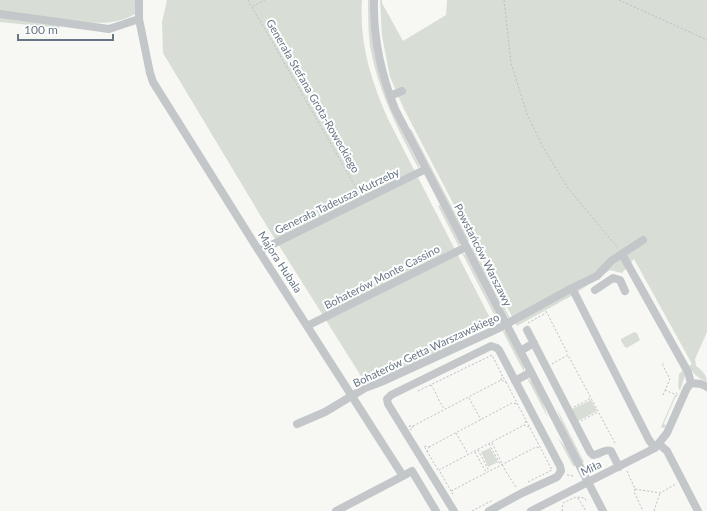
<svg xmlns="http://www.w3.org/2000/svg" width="707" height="511" viewBox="0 0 707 511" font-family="Lato,sans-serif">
<rect width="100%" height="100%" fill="#f7f7f4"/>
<path fill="#d8ded5" d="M0,0h136l-1,14c-26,15 -52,7 -81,4l6,10 -60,-6z
M167,0h195c-3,42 9,81 26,119l101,197 -3,12 -26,12 2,2 -87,39 -14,-5 -93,-148 -105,-175 -1,-31z
M368,0h2c0,67 20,107 49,165v4c-21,-39 -41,-78 -49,-123 -2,-15 -2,-30 -2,-46z
M380,0h2v3l21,38 43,-26 1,-15h260v332l-12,27 1,7c6,4 11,9 11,16 -9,-4 -14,-8 -18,-16l3,-2 -58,-105 -12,14 -12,-3 -37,25 -56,31 -113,-217 -14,-32 -8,-41z
M411,129l59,112h-3l-58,-111z
M440,205l20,38 -1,4 -21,-41z
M473,247l37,71h-2l-36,-69z
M462,253l4,2 33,64v5z
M502,330l4,1 18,36v5z
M634,332l3,1 3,7 -13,8 -2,-1 -4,-6v-2z
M684,369l1,6 -5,16 -2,-4 1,-13z
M527,378c10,5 17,29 21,40z
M679,394l-4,4 -11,25 2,4 -3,1 -2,-1 14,-32z
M591,400l6,11 -19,10 -6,-12z
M557,409l27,53 -2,1 -18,-34z
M558,438l9,11 9,17h-3z
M490,448l8,14 -10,5 -7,-15z"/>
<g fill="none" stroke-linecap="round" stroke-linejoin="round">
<path stroke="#bdbfc1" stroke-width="1" stroke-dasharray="2 2" stroke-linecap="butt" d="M248,0l111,193
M504,0l7,63 16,51 16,33 25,41 49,59
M619,0l88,40
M253,6l12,-6
M546,311l22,43
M528,323l18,-10
M552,364l16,-9 48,90
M506,382l46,88 -24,12
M431,385c6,8 7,17 14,24
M665,390l9,4 3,-1
M418,391l74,-36 10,20
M663,395l7,-16 -8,-15 2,-1
M469,398l12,22
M574,407l17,-9
M526,421l-2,4 5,2
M581,421l17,-9
M409,426h4l-2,4z
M413,426l88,-46 5,2 -4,-7 -1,5
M456,433l12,21
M492,443l13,27 11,17
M489,444l11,20
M429,447l83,-44 5,1
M478,450l11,21
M427,452l2,-5 -5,-1 14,24
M475,452l11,20
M627,471l8,18 25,4 16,-9
M567,475l6,1
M635,489l-1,3 9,19
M451,491l-12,-21 85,-45
M453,494l-2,-3 85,-44 4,1
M578,498l8,13
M472,511l21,-11
M562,511l1,-8 13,-6 9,1 1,3
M654,511l6,-18"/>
<path stroke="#c3c7ca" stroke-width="8" d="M139,0v19l11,54 3,9 106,169 144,225 9,-5 24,40
M374,0c-1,38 7,74 21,109l208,402
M0,14l109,15 30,-10
M390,96l12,-5
M259,251l167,-82
M622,254l66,118 3,11
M572,288l77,152 6,8
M595,290l18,-12 7,2 5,11
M307,326l159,-79
M527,330l63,122 3,3c6,0 12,-7 18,-4l8,16
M520,351l14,-8
M515,381l16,-9
M691,383l10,1 6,3
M297,424l28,-12 40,-24 16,-6 118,-54 73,-40 25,-12 14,-15 32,-21
M659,444l8,7 31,60
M336,511l67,-35
M454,511l-66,-107 -1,-5 4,-4 100,-49 6,2 2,2 61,116 1,5 -4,6 -35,16 -33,18
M531,511l124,-63 12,-15 20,-45 4,-5"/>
</g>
<g text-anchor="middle" stroke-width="4" stroke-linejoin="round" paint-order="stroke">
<g font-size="11" fill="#677684" stroke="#fff">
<text transform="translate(313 96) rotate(60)" y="4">Generała Stefana Grota-Roweckiego</text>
<text transform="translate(337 201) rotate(-26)" y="4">Generała Tadeusza Kutrzeby</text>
<text transform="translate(483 255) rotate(63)" y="4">Powstańców Warszawy</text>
<text transform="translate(280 262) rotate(57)" y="4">Majora Hubala</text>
<text transform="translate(382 277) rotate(-27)" y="4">Bohaterów Monte Cassino</text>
<text transform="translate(426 350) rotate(-25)" y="4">Bohaterów Getta Warszawskiego</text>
<text transform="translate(591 468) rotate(-25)" y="4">Miła</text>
</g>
</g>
<path d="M18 34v6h95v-6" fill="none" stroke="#677684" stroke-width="2"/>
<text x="24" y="34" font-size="12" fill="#677684" stroke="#ffffff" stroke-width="3" paint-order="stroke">100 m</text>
</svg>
